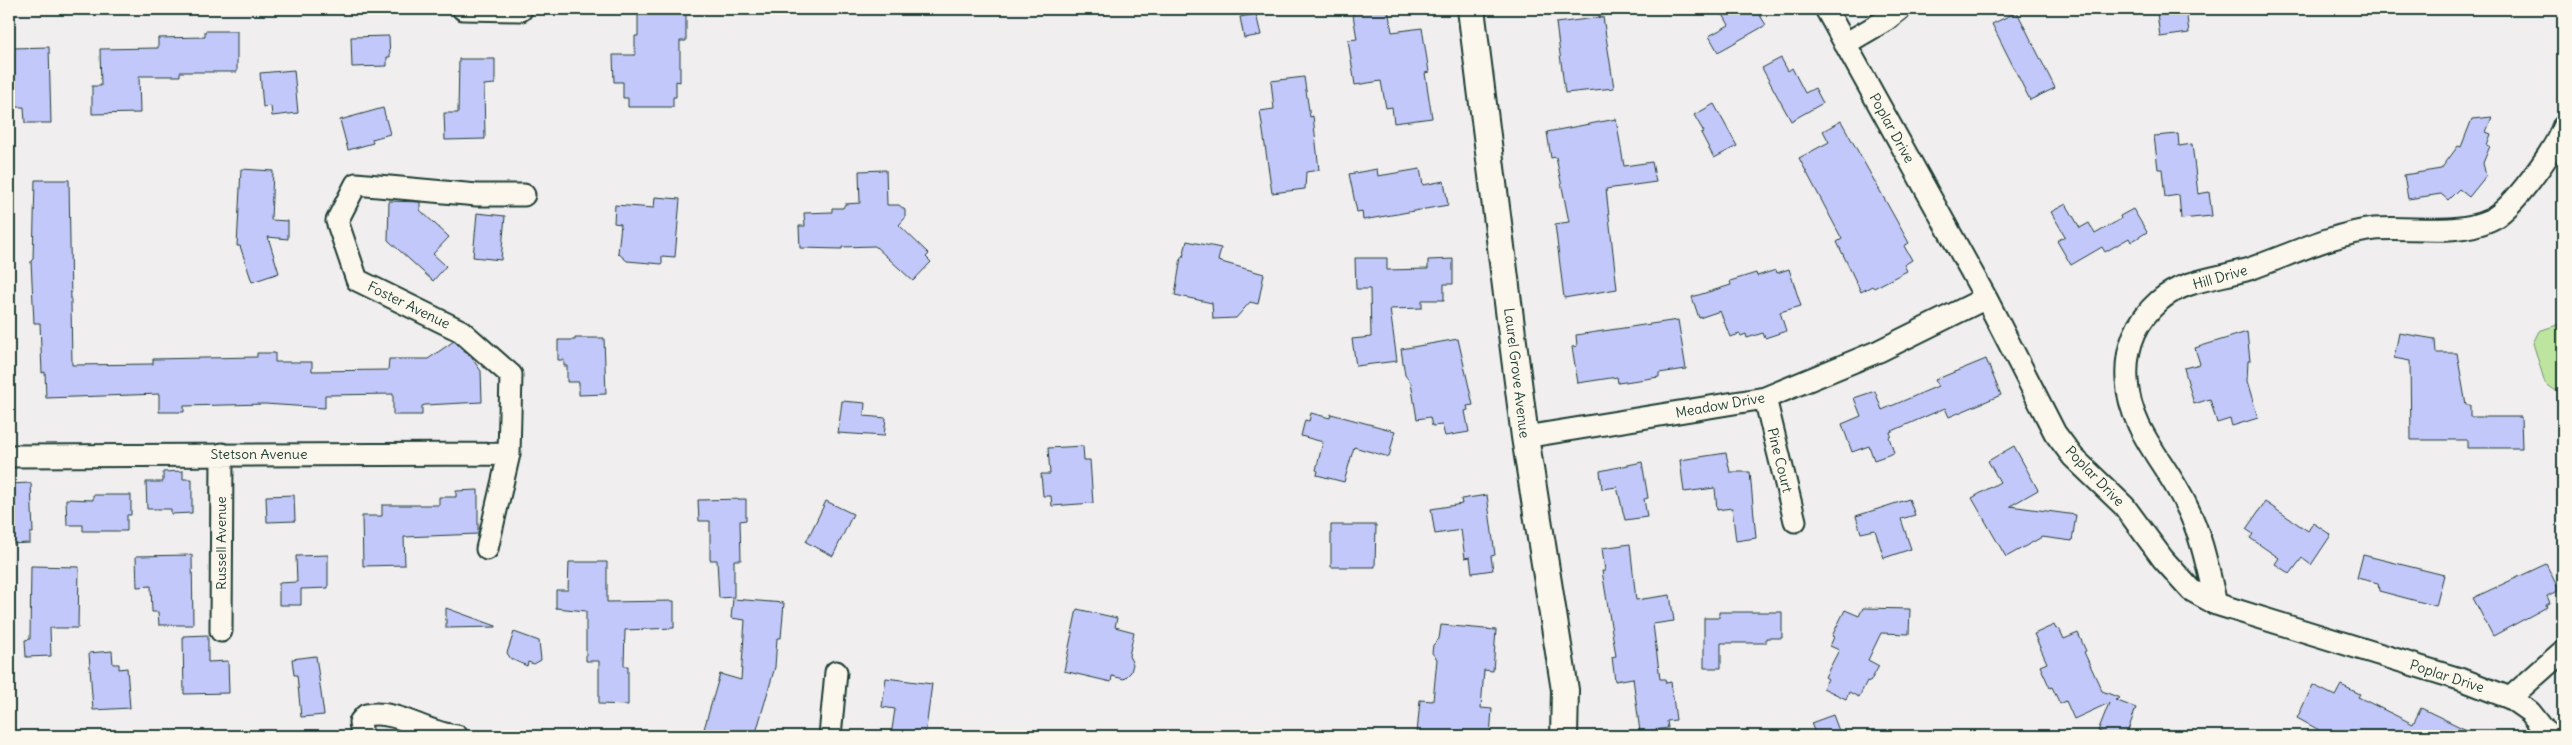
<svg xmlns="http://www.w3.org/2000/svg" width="2572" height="745" viewBox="0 0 2572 745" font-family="Delius,sans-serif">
<rect width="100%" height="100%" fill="#f0eeef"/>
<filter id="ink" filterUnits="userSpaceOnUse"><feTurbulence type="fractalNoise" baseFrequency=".02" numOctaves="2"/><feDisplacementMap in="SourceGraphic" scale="10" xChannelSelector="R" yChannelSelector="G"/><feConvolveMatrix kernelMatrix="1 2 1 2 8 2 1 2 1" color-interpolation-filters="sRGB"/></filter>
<g filter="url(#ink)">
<path fill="#bee5a0" stroke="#6e916a" d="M2563,323v66l-7,2 -11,-8 -12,-40 6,-12z"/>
<path fill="#c3c8fa" stroke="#1f3d34" d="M644,9l42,3v29h-6v41l-4,-1v16h-3v10h-45v-9h-5v-16h-9l-1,-27h22v-19h3v-25z
M1352,9h36l4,23 30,-4 7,44 -4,1 7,45 -38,5 -2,-16 -6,1 -5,-27 -26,4 -7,-45 9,-1z
M1720,9h36l10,16 -48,27 -9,-16 20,-11z
M2186,9l3,24 -29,4 -3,-24z
M2017,12l38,76 -25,12 -38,-76z
M1256,14l5,21 -17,3 -4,-21z
M1603,17l11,71 -49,5 -9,-70z
M205,31h32v41h-57v4h-41l1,37 -48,1v-28h9l-1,-37 58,-1v-10l47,-1z
M389,36l1,21h-3v9l-35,1 -1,-30z
M49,47l2,76h-26l-1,-16h-15v-36h4v-23z
M1781,58l7,13 4,-3 13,25 10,-5 8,15 -32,18 -29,-53z
M459,59h36v25l-11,1 1,54 -40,1 -1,-27h14z
M294,70l4,43 -26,3 -1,-10 -8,1 -3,-34z
M1304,77l6,40 3,-1 6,54 -13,2 -1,17 -33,4 -12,-82 14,-2 -3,-28z
M1714,104l23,42 -23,12 -13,-25 3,-1 -10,-17z
M383,108l7,26 -18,5 1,4 -25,7 -8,-30z
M2492,117l-6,15 5,2 -4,11 3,1 -7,17 3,13 -17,21 -10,-8 -11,11 -7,-6 -33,5 -4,-24 37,-6 17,-23 3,1 11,-28z
M1616,119l8,47 28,-4 4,20 -50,7 11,100 -53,9 -9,-74 14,-2 -13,-65 -5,1 -4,-26z
M1841,121l68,122 -5,3 8,14 -8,5 3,6 -33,17 -2,-2 -11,6 -24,-50 5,-3 -43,-81 30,-16 -6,-11z
M2178,134l1,12 13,-2 6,50 11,-2 3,24 -31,3 -2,-24 -14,2 -3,-28h-4l-4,-33z
M241,169l32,2 -2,49 17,1v18l-20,-2 11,36 -27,9 -12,-36h-3z
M1377,169l1,7 42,-7 3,16 21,-4 4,24 -85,15 -1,-9 -5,1 -8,-38z
M886,170l1,35h12l6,5v8l-6,7 30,29 -3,3 5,5 -18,19 -38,-35 -33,1v2l-42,-1 -1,-22h6l-1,-13 28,-1v-4h11l2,-4 15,-1 -1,-32z
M35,180h34l3,185 81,-1v-5l104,-2v-4h18v9h37v9l76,-1 1,-11h39l26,-18 17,16 10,14 1,31 -57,3 -3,1v9h-29v-21l-68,1v13l-60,-4 -81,2v6h-25v-18l-113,4 -1,-26 -3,1 -2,-50h-6l-3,-62 2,-2z
M655,197l25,2 -5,58 -13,-1v8l-35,-3 -9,-8 3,-29 -7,-1 1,-18 39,3z
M389,201l31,1v8l29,27 -16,17 13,12 -13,15 -45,-41z
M2066,204l14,24 9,-5 6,11 26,-15 -1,-3 13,-7 14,23 -16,10 -2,-4 -24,14 -3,-5 -31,18 -14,-24 8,-5 -14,-24z
M477,213l28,3 -4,44 -28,-3z
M1187,241l34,7 -3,13 46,13 -6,30 -8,-2 -14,16 -23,1 -1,-16 -37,-8 6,-38h2z
M1355,258h32v12l41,-1v-9l25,-1v25h-9v16h-22v8l-32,1 7,52 -41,5 -4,-27 19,-2 -1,-48h-14z
M1789,269l12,37 -21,6 6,19 -21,7 -2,-5 -16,5 -1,-4 -5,2 -1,-2 -10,3 -10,-26 -21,7 -7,-21 39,-12 -1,-4 26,-8 1,3 19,-6 1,3z
M1678,320l8,49 -27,4v4l-41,6 -1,-6 -39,6 -6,-36 5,-1 -1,-11z
M2247,332l3,29h-2l-1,20 11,37 -26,8 -2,-7 -13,4 -7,-24 -16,5 -10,-36 16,-4 -5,-16z
M2399,333l36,6 1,14h21l9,52h4v12h51l1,31h-55v-8h-56l-1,-79 -16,-3z
M575,338h29l2,56 -27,1v-13h-12v-16h-3v-6h-6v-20h17z
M1458,339l15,66 -6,1 1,4 -3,1 4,21 -24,4 -3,-11 -10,1 -2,-9 -13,2 -6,-36 -6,-8 -4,-26z
M1986,359l15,36 -52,22 -4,-9 -55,24 1,4 -2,1 5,16 -20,7 -5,-14 -17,6 -10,-28 19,-8 -7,-18 21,-7 7,19 56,-24 -3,-6z
M842,401l23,2 -1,13 22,2 -2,18 -46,-3z
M1311,413l19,5 1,-4 64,17 -6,26 -35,-10 -10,35 -27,-7 1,-4 -2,-1 7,-28 -22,-6 4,-16 4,1z
M1083,446l1,14h6l3,43 -41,3 -1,-10h-8l-2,-22h9l-2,-26z
M2014,446l24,44 -28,16 66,9 -4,26 -30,-4 -36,20 -34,-59 28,-16 -12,-21z
M1726,453l4,19h20l6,66 -20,3 -4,-33 -15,2 -2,-22 -31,4 -4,-32z
M1642,462l6,36 -4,1 3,18 -22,3 -8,-33 -15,2 -2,-18z
M183,471v8h9v34l-21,1v-5h-24l-1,-27h17v-10z
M31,483l2,50h-3v10l-21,1v-60z
M478,490v44l-74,3 1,28 -42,1 -1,-50h20v-11h57v-8h17v-6z
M93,495h38v20h-4v16h-44v-6h-16l-1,-26 27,1z
M294,495l1,26 -28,1 -1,-26z
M1487,495l8,60 -4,1 2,14 -21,3 -2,-16 -5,1 -4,-28 -26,4 -4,-25 31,-5 -1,-5z
M746,499v21l-6,1 1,39h-7v37l-15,1 -2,-38h-7v-39h-11l-1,-21z
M1909,499l6,16 -14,4 10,30 -27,9 -9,-28 -14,3 -5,-17z
M826,501l27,13 -20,42 -27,-14z
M2265,502l43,29 5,-8 18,12 -20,30 -9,-7 -12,16 -15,-10 4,-6 -29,-20 3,-4 -7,-5z
M1331,525h45l-1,42h-44z
M1630,544l6,56 34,-5 4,26 -21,3 7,55h5l1,4 5,-1 5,38 -9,1 1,7 -28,4 -7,-54 -18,3 -3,-24 4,-1 -14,-85h3l-3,-23z
M192,555l1,70h-34l-1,-13h-6l-1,-26 -14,1 -1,-31z
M328,555v33l-27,1v16h-22v-22l18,-1 -1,-26z
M2363,555l81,20 -8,31 -57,-15 -1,-8 -21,-5z
M569,562h38v40l67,-1v27l-49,2 -1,36h4v39l-29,-1v-43h-13v-50l-30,-3v-18h12z
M2546,564l13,26 -12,6 3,7 -4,2 1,2 -54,29 -20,-38z
M31,566l48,1 -1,61h-28l1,28 -25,1 -1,-17 5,-1z
M733,599l51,4 -3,35h-4l-2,29 -20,69h-27l-24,-7 16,-55 21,6 4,-60 -14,-2z
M446,608l50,18v1l-50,1z
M1863,608l47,1 -1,25 -28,-1 -13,27 11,6 -9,16 -3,-1 -8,16 -10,-5 -3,7 -23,-11 5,-9 -3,-2 14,-27 -9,-4 4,-9 -2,-1 13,-26 14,6z
M1077,609l40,9 -2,9 19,5 -5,24 4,8 -2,8 -7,7 -12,-3 -1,6 -47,-11z
M1719,612h63v26h-16v5h-45v25h-17v-50h15z
M1441,625l55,5 -3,41 -9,-1 -3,38 11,1 -2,27 -73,-2 3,-34 13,1 4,-42 -5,-6 1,-8 6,-6z
M2054,625l2,4 3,-1 5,11 14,-6 8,18 -2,1 18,39 18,7 -5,2 21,8 -10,28h-15l-13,-5 11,-28 -35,16 -8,-18 -6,3 -8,-17 -2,1 -10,-22 7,-3 -13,-29z
M514,632l25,9 2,19 -7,4 -6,-2 -1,4 -16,-7 -4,-6z
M208,635v27l20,-1 1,32 -45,1 -1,-58z
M112,651l1,13h6v5l8,-1 3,40 -37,2 -4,-57z
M316,656l8,59 -23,2 -4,-42h-3l-2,-16z
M886,678l46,6 -7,52h-34l4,-27 -13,-2z
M2313,685l22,11 6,-11 19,9 -2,3 55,27 8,-16 58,28h-163l3,-6 -22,-12z
M1833,715l8,21h-25l-5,-13z"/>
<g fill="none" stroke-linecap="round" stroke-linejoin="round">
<g stroke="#1f3d34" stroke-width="25">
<path id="minor" d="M463,9l58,1
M1826,9l160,289 69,135 18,24 51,49 39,53 28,31 25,14 250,77 44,17 20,14 19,24
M1845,44l41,-24 14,-11
M1765,398l30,123
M1525,437l240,-39 114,-47 107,-53
M9,456l500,-2
M487,549l22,-95 2,-79 -50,-44 -104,-51 -20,-59 19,-37 121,11h47
M2216,604c-8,-34 -14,-68 -30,-99 -20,-42 -57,-76 -59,-125 -2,-31 9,-59 32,-79 23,-21 61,-23 90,-32 41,-14 82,-35 126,-40 36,-3 81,7 115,-9 22,-10 65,-70 73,-93
M221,631l1,-177
M2510,698l53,-47
M362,736l-2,-14 6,-7c32,-6 60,19 91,21
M830,736l6,-64"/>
</g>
<g stroke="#1f3d34" stroke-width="30">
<path id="tertiary" d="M1471,9l54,428 40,253 -1,46"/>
</g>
<use href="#minor" stroke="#fbf7ec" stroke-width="21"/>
<use href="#tertiary" stroke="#fbf7ec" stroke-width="26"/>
</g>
</g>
<g text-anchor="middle" stroke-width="4" stroke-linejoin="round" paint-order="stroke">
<g font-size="14" fill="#1f3d34" stroke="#fbf7ec">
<text transform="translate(1892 128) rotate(61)" y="5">Poplar Drive</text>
<text transform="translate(2220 277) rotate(-16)" y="5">Hill Drive</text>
<text transform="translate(409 305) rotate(26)" y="5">Foster Avenue</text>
<text transform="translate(1517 373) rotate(83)" y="5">Laurel Grove Avenue</text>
<text transform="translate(1720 405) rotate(-10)" y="5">Meadow Drive</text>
<text x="259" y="459">Stetson Avenue</text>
<text transform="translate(1780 460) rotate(76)" y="5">Pine Court</text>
<text transform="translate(2095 476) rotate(46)" y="5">Poplar Drive</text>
<text transform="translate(221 543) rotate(-90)" y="5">Russell Avenue</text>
<text transform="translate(2447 676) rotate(18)" y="5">Poplar Drive</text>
</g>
</g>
<rect width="2572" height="745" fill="none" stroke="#fbf7ec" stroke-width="30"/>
<rect x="15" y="15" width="2542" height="715" fill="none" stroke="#1f3d34" stroke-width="2" filter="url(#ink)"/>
</svg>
